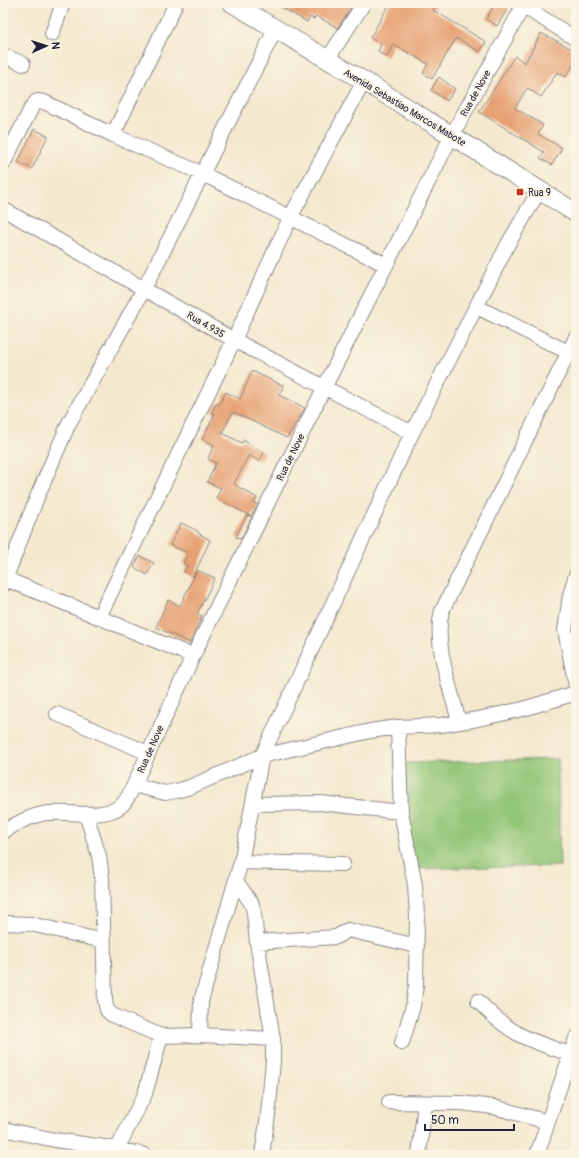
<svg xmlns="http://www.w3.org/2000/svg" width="579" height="1158" viewBox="0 0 579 1158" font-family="Pangolin,sans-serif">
<rect width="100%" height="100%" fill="#fcf5e5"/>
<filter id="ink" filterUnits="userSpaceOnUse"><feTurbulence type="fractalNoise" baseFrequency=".025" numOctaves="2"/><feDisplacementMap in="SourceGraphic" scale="8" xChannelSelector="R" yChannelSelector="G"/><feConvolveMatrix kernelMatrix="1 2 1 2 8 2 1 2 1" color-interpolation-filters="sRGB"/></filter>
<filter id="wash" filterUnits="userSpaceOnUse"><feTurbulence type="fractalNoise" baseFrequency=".012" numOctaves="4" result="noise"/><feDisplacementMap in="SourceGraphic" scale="16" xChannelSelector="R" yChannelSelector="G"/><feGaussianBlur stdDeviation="0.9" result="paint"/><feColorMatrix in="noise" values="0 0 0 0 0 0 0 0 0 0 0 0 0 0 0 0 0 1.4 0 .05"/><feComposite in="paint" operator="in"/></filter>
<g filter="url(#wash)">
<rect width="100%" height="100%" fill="#f4e9cf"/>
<path fill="#93c677" stroke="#5a7459" d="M558,759l2,107 -155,3 -3,-106z"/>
<g id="blocks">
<path fill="#e6a072" d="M274,3h80l-16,25 -22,-12 -2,3 -4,-2 -3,5z
M390,3h47l-4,7 53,32 -6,10 -24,-14 -24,41 -9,-6 5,-9 -35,-20 -6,13 -9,-5 3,-8 -11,-6z
M495,3h9l5,3 -12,20 -11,-7z
M541,33l35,18v9l-10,17 -9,-5 -16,25 -14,-9 -12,20 28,17 -5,9 24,14 -10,17 -12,-7 4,-6 -65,-40 36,-56 10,7z
M439,77l16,12 -8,12 -16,-11z
M34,129l14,7 -16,33 -14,-7z
M252,371l32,15 -5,9 26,13 -18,30 -54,-26 -11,21 20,10 1,-3 21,13 -5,8 -10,-6 -15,29 23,14 -3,5 4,2 -7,11 -35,-18 5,-10 -14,-6 9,-19 -8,-4 6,-14 -12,-6 13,-25 -3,-1 4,-9 3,1 7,-13 14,7z
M247,515l5,2 -11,22 -5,-2z
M181,523l17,8v2l12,7 -17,37 -9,-5 3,-7 -4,-1 5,-11 -18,-8z
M140,556l14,7 -7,12 -13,-8z
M197,570l18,8 -18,36 5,2 -12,27 -34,-16 12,-27 12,6z"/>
</g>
</g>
<g filter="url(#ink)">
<use href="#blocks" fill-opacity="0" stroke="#8b8685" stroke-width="1"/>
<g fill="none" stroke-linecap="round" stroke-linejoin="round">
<g stroke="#8b8685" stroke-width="16">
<path id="minor" d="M518,3l58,36
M52,34l11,-31
M3,55l20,9
M327,60l37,-57
M113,135l63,-132
M3,164l29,-57 5,-6 7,1 69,33 90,39 183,91
M3,209l231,131 178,93
M477,307l99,49
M576,575l-6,20 -5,35 11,56
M6,579l187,77
M3,585l35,-90 31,-72 75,-134 131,-259
M99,617l135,-277 56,-122 74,-137
M57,714l91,39
M459,722c-8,-33 -26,-79 -17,-111l134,-274
M398,727l3,85 14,73 2,30 -1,70 -3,21 -11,37
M134,785l31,8 11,-2 14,-4 72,-31 108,-25 28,-4 43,-2 37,-6 45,-10 53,-16
M253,804l67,-1 81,9
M86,814l13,42 3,22 3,123 2,9 5,5 49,21 39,-1 73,4
M3,832c12,-8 25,-15 39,-18 24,-5 58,7 79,-8 6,-5 10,-15 13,-21l59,-129 131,-268 128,-253 73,-132
M241,862l102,2
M236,881l16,23 2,9 3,29 16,97v22l-5,54 -6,40
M3,923l28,1 72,17
M257,942l79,-5 12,-7 69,16
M478,1001c32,34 50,39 92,53
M200,1035l1,-34 40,-139 21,-106 150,-323 96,-189 31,-53
M389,1102l72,1 33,4 54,15
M3,1129l52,11 63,9 27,6
M114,1155l31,-61 16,-58
M419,1155l6,-52
M537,1155l39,-117"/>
</g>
<g stroke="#8b8685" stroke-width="20">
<path id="major" d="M232,3l132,78 212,132"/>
</g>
<use href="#minor" stroke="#fff" stroke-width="14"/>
<use href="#major" stroke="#fff" stroke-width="18"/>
</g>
</g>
<rect fill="#c8321e" stroke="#fcf5e5" stroke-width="1.5" x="516" y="188" width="8" height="8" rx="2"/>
<g text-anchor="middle" stroke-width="4" stroke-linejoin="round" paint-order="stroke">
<g font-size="10" fill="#22223b" stroke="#fcf5e5">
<text transform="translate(475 93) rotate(-61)" y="4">Rua de Nove</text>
<text transform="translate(405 107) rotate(31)" y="4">Avenida Sebastiao Marcos Mabote</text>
<text transform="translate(206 324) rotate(30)" y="4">Rua 4.935</text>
<text transform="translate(290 457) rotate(-64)" y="4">Rua de Nove</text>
<text transform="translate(150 749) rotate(-66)" y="4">Rua de Nove</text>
</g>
<g font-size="10" fill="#22223b" stroke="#fcf5e5" text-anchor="start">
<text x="528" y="196">Rua 9</text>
</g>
</g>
<rect width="579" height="1158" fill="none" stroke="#fcf5e5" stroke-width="16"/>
<g transform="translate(46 46) rotate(87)" stroke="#fcf5e5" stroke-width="3" paint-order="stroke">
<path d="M0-3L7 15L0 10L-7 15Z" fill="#22223b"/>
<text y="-6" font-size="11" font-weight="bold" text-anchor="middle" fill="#22223b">N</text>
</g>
<path d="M425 1124v6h89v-6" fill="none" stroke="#22223b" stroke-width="2"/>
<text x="431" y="1124" font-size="12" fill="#22223b" stroke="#fcf5e5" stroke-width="3" paint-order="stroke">50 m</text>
</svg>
